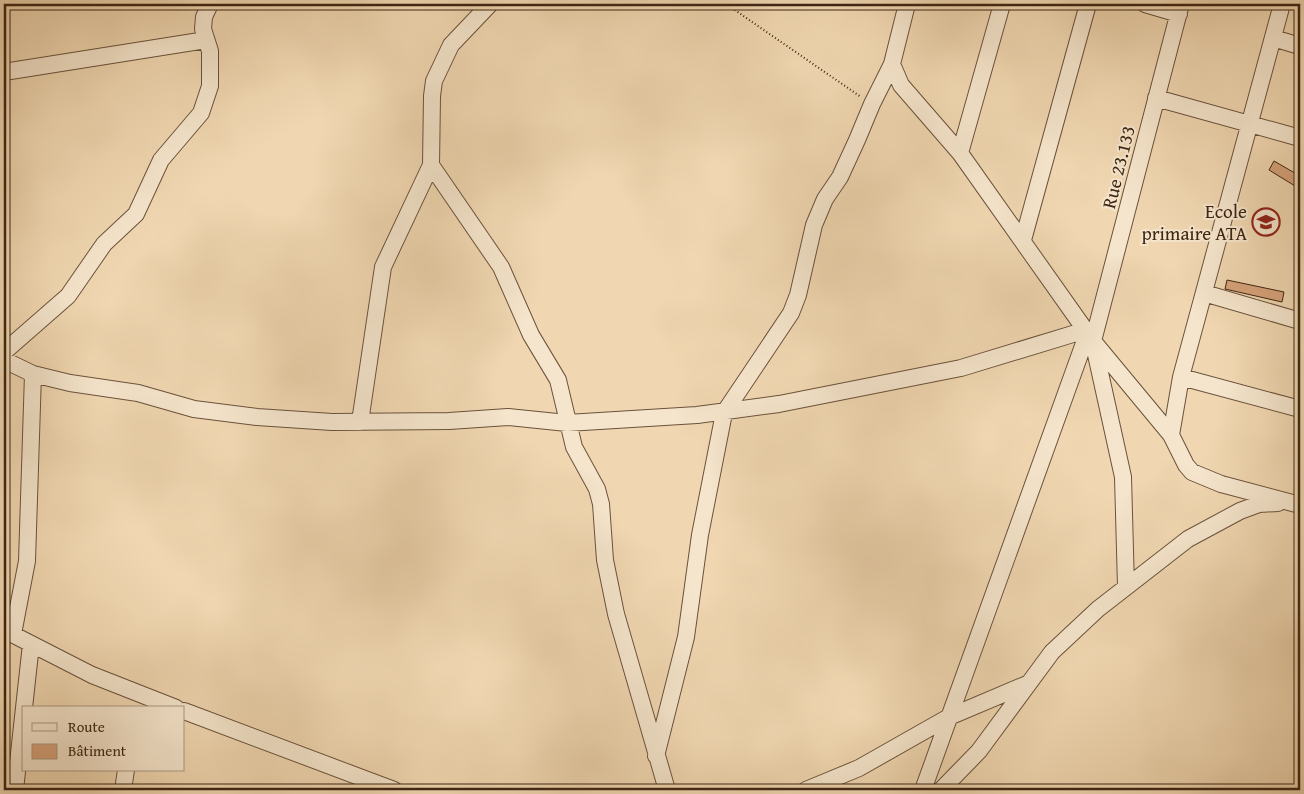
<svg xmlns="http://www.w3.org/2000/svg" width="1304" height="794" viewBox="0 0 1304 794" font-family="'Gentium Book Plus',serif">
<rect width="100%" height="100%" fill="#f0d7b1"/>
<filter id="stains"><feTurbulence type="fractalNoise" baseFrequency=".004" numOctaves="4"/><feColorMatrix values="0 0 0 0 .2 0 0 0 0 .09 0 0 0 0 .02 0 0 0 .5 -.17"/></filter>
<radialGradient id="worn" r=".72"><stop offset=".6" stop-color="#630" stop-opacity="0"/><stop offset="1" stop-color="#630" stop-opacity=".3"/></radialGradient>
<path fill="#d8a37b" stroke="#3d2614" d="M1274,161l26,15v13l-31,-19z
M1266,209l9,2 -6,19 -9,-3z
M1227,280l57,12 -2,10 -57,-13z"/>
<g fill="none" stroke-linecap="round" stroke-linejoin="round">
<g stroke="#6a523b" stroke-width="18">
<path id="minor" d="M1145,4l34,10
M1273,38l27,8
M892,64l9,21 59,68 133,188 78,94 15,30 6,7 29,12 79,21
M4,72l202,-32
M1156,98l144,40
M960,153l42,-149
M431,165l70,102 30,68 27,45 16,67 23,42 4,15 4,56 11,54 51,176
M1023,240l65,-236
M1204,293l96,28
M4,352l64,-56 36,-52 32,-30 25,-54 40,-47 9,-27v-35l-7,-22 1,-12 6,-13
M4,360l29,14 37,9 68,10 56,16 63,8 75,5 117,-1 59,-4 59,6 130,-8 82,-11 182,-36 125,-38
M1181,377l119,32
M360,422l23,-155 48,-102 1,-69 2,-15 17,-36 39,-41
M1171,435l10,-58 101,-373
M1126,587l-3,-110 -30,-136 88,-337
M4,630l88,45 84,33
M13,634l14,-73 6,-187
M184,711l210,79
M656,756l30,-119 14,-102 24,-122 67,-100 7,-18 16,-70 11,-26 15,-22 17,-37 15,-36 20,-40 15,-60
M15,790l16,-146
M123,790l3,-20
M806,790l53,-22 90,-51 78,-33
M923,790l165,-458
M941,790l38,-39 73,-99 46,-43 90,-70 52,-28 19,-7 19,-1"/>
</g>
<path stroke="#3d2614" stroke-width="2" stroke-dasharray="1 2.5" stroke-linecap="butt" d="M726,4l135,93"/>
<use href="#minor" stroke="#f5e5cc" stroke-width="16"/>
</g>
<defs>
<g id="school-ring" transform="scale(1.4375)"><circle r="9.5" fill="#f5e5cc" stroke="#8f2418" stroke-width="1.5"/><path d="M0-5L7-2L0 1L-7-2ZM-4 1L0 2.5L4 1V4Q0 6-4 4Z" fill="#8f2418"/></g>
</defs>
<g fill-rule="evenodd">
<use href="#school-ring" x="1266" y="222"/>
</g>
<g text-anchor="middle" stroke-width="4" stroke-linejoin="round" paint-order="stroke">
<g font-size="19" fill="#3d2614" stroke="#f5e5cc">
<text transform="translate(1118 167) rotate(-76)" y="7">Rue 23.133</text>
</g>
<g font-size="19" fill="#3d2614" stroke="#f5e5cc" text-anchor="end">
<text x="1247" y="218">Ecole<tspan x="1247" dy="22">primaire ATA</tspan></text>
</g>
</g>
<rect width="1304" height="794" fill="none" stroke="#f0d7b1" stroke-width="20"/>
<rect x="5" y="5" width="1294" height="784" fill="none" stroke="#3d2614" stroke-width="2.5"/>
<rect x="10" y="10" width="1284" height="774" fill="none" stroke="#3d2614"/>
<rect x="22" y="706" width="162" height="65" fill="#f5e5cc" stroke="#ab9982"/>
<rect x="32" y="723" width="25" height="8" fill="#f5e5cc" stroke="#ab9982"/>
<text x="68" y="732" font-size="15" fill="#3d2614">Route</text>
<rect x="32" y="744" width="25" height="15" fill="#d8a37b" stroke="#ab9982"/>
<text x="68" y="756" font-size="15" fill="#3d2614">Bâtiment</text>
<rect width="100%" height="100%" filter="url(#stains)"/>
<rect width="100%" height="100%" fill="url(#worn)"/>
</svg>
